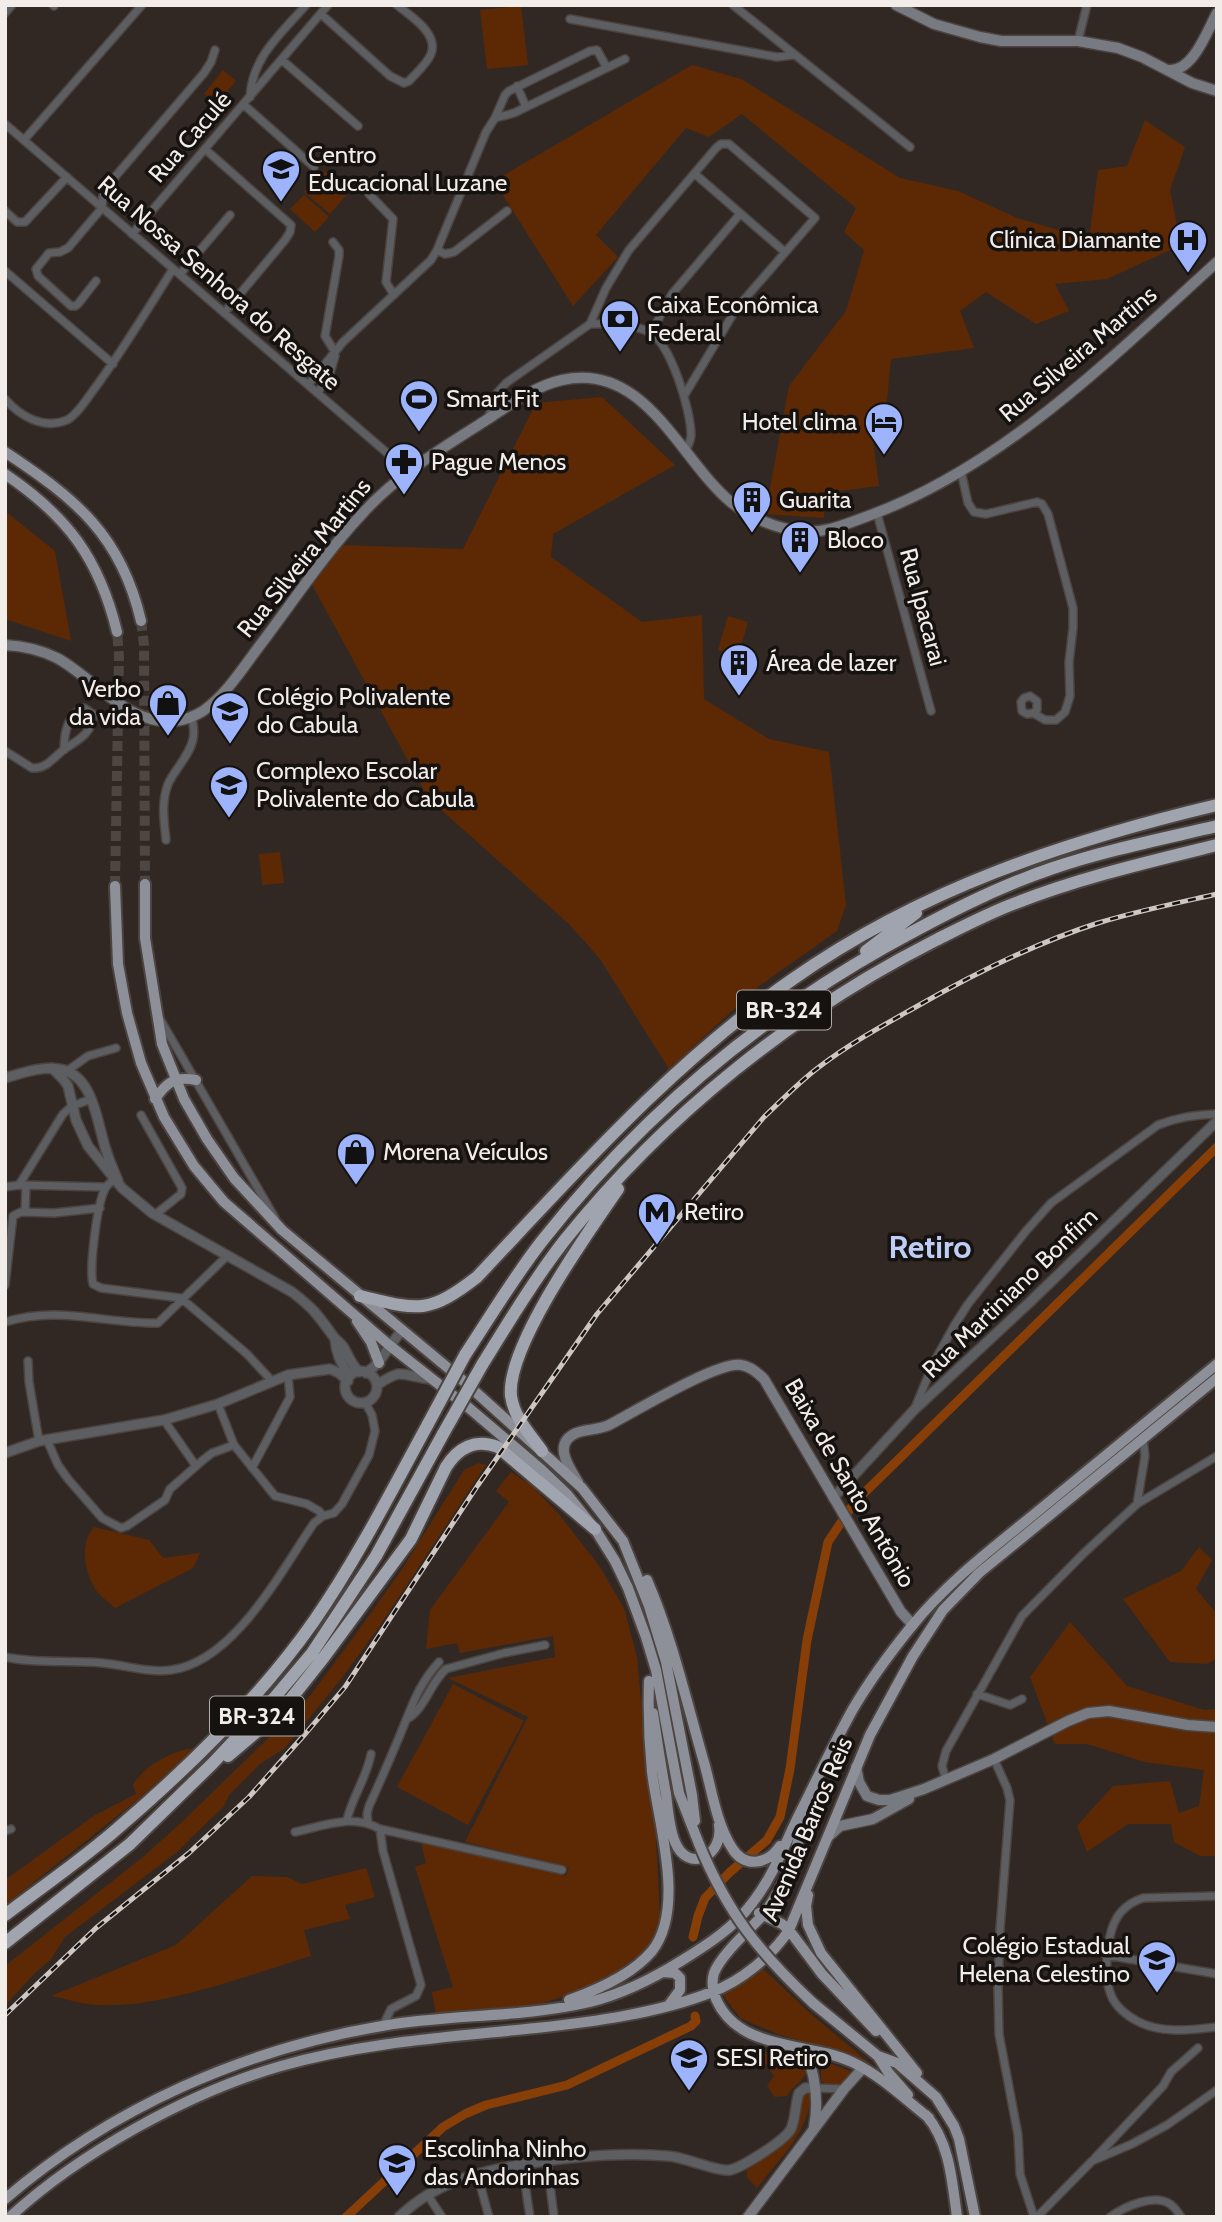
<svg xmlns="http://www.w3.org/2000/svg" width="1222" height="2222" viewBox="0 0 1222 2222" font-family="Cabin,sans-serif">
<rect width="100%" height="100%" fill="#312824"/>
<path fill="#5d2905" d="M521,6l7,59 -41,4 -7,-59z
M692,65l49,14 159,99 58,13 59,27 72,21 9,-69 29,-4 18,-46 40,27 -15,43 11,55 -74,34 -52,5 14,27 -33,13 -50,-32 -26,19 14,37 -83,11 -6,61 -14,7 8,59 -55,7v25l-59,-4 24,-128 57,-75 18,-61 -20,-18 12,-24 -114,-94 -33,23 -23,-9 -90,107 22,22 -45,49 -79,-125z
M223,70l13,11 -19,23 -13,-10z
M323,170l25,23 -18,21 -26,-22z
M304,195l25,22 -14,15 -25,-23z
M602,397l73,68 -122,69 -2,23 91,65 60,-7 2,84 65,40 60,13 17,153 -9,26 -78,55 -90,83 -69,-110 -31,-35 -140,-125 -119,-218 28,-36 125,4 73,-146z
M5,511l50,40 16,90 -66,-22z
M728,616l20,6 -10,34 -20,-6z
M280,852l4,31 -22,2 -3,-31z
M479,1463l7,2 -107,162 -38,52 -56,69 -25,16 -31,31 -5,11 -47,46 -112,85 -14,22 -18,16 -28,31v-40l138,-109 40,-36 106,-103 21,-22 56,-76 36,-51 62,-99z
M511,1472l21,14 26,27 42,54 24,41 13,49 7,78 12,101 4,85 -12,27 -36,27 -26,14 -49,16 -101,10 -4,-23 21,-5 -38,-120 11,-4 -5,-20 145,33 3,-8 -104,-26 63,-125 -80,-39 107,-21 -2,-21 -93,17 -3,-10 -31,6 4,-39 79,-108 -13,-11z
M94,1527l55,13 14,18 37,-5 -7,15 -78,40c-7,-7 -17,-13 -21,-21 -10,-17 -14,-45 0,-60z
M1199,1547l13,13 -16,29 21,25v44l-10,6 -37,-2 -47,-63 58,-28z
M1070,1622l57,64 77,24 13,-1v147h-17l-26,-14 -3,-18h-43l-41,28 -10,-26 36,-40 57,-5 9,32 20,-7 5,-36 -59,-8 -58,-18h-32l-25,-67z
M453,1684l71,37 -56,104 -71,-38z
M187,1749h7l-59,53 -130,103v-25l90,-65 41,-21 -3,-9c10,-18 34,-31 54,-36z
M366,1868l9,29 -30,8 5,14 -46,11 7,26c-63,19 -159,57 -224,48 -12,-2 -24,-6 -36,-8l125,-51 76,-69 35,1 15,7z
M762,1968l50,47 73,61 -17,-11 -23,-12 -65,-18 -40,-17 -17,-23z
M755,2049c7,2 14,4 22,6 12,2 40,-3 28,20 -5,8 -13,12 -18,21l-12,1 -8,-11 7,-10z
M821,2060l32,12 -13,12 -14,2 -5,-6z
M805,2093h6c-2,40 -31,65 -54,95l-10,-11v-7c12,-9 42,-27 49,-38 7,-12 3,-27 9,-39z"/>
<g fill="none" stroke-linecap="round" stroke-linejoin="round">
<path stroke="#883e07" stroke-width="9" d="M693,1937l5,-21 7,-18 24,-25 38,-33 13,-23 10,-48 17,-129 21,-98 26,-39 363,-356
M346,2217l97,-90 22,-13 21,-9 81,-20 124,-59 5,-5 -1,-5"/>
<path stroke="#4e4642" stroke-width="10" stroke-dasharray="10 5" stroke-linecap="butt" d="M141,621l3,24 1,239
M115,886l4,-230 -2,-24"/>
<g stroke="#4c4440" stroke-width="10">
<path id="minor" d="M53,5l1,1
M733,5l177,142
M5,13l7,-8
M321,14l69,62 14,7 5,-2c7,-8 18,-17 22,-27 8,-21 -21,-38 -34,-49
M570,19l207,38 16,-2
M1078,41l9,-36
M282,60l76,66
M517,86l9,21
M250,97c2,-40 31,-63 56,-92
M243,104l71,63
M495,118l10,-23 4,-4 81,-40 7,-1 10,18
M5,124l403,347
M24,140l118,-135
M205,149l86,76 -1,7 -5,8 -61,73
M695,174l90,78
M369,194l24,25 -7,63 8,13
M5,211l12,11h8l42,-45
M132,234l196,-229
M333,242l6,8v6l-14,80 10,16
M437,250l8,4 9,-2 53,-41
M5,271l108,93
M180,274l50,-59
M96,281l-18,23 -3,2h-4l-33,-30 -2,-7 13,-16 11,-1 8,-4 34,-40 1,-12 5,-11 96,-112 7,-11 4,-12
M590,324l16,-36 23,-38 87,-102 5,-4h8l86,74 -79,91 -52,87
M590,324c19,-1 41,-1 59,8 22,11 42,79 42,103 0,5 -3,11 -5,15
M651,333l21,-39 68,-80
M308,385l35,-43 88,-82 6,-10 49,-118 9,-14 19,-5 111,-54
M317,393l12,-16 6,-21
M5,399c15,17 38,31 62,21 10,-5 19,-20 25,-28 30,-40 55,-82 81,-123
M488,418l9,-25 9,-10 84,-59
M961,471l7,32 6,9 12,2 51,-12 5,2 6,10 25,94v20l-4,34 1,34 -5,16 -9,8h-11l-12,-7 -6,1 -5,-3 -1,-9 3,-4 6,-2 7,5v9l-4,3
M877,513l54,198
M5,751l27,17c16,1 22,-12 34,-20 13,-8 28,-17 27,-34l-9,-6c-17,6 -20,26 -20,42
M166,840c-2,-20 -5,-37 2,-56 7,-15 22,-29 25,-45 2,-7 0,-15 -1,-22
M160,1019l115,199
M67,1071l21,-15 28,-8
M141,1115l41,73 -1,6 -25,20
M117,1177c-4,4 -10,7 -12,12 -8,15 -16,79 -12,95l8,4 80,10 66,56 24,26
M19,1185l86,2
M5,1187l14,-2 44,-71 9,-8 19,-7
M25,1212l1,-27
M5,1285l8,-69 8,-4 33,1 46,-5
M5,1322c54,-17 99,2 153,1l69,-67
M28,1361l1,21 10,59
M218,1404l16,41 41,51 32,8 12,7 4,5
M915,1408l18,-44 21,-38 14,-22 58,-73 25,-28 107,-78c20,-8 37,-10 59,-11
M164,1420l32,46
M47,1440l11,25 10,14 34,39 19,10 6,-2 38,-26 5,-11 33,-29 9,-7 22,-8
M252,1468l38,-71 -2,-22
M1137,1504l8,-48 -2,-18
M5,1657c32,7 65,3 97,6 23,2 46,10 69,7 63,-8 110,-99 143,-147l9,-7 11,-3 8,-9 27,-49 6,-24 -3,-16 -7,-13
M977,1694l33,11 12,-6
M407,1719c18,-10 23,-36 39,-50l58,-16 41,-8
M994,1759l13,29 3,12 -10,129 -2,59 1,46 19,101 2,39 14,43
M946,1780l-4,-14 4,-15 76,-135 61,-62 54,-50 80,-48
M347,1820c5,-23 20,-43 24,-66
M368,1822l-1,-8 2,-8c11,-24 21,-47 31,-71 12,-29 18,-50 39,-73
M380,1829l3,22 38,134 -5,11 -25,13 -8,17
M5,1831l6,-2
M295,1832c28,-6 57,-19 85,-3l182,41
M1217,1896l-74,2c-9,3 -16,7 -22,14 -15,17 -18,62 -10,83 4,11 16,21 26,26 23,13 55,9 80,6
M1106,1955l111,19
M815,2088l29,1
M1095,2158l68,-72 8,-14 27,-24
M547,2161l7,56
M522,2164l8,53
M477,2173l12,44
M427,2194l15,23
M1037,2217l55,-56 40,-17 35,-19 50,-35
M1110,2217c14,-10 44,-24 60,-13 4,3 8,8 11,13"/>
</g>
<g stroke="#4c4440" stroke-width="12">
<path id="tertiary" d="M52,1068l11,11 5,7 8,34 12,26 34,42 30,25 140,79c21,16 26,23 41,44 4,5 9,8 11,12 5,9 8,17 15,24
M5,1078c17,-5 37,-12 54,-9 35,5 38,55 47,81 3,10 8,21 12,31
M335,1339c1,14 6,26 15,37
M345 1387a16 16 0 1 1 32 0a16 16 0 1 1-32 0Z
M366,1373c18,-12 21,-27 36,-42
M377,1385c6,-4 13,-9 21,-11 8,-1 22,5 34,5
M5,1453l34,-12 125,-21 54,-16 70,-29 42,-6 9,4 9,8
M833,1498l81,-88 117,-109 186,-180
M399,2217c40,-39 93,-49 146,-56 41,-5 82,-9 123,-5 17,1 49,16 62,14 13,-3 54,-29 61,-41 5,-11 4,-25 8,-36l6,-5h10"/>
</g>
<g stroke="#4c4440" stroke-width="13">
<path id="secondary" d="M896,5l38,19 46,13 21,4h77l40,7 24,9 50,26 25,8
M1169,70c24,2 38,-39 48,-57
M5,645c18,1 36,5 52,13 37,20 71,68 118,63 10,-1 20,-5 28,-10 23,-16 39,-42 55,-63 34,-45 65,-92 103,-133 36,-40 81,-67 127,-96 23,-15 47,-33 74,-39 84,-19 118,81 170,123 19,15 45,26 69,28 24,3 45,-7 67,-15 135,-49 244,-159 349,-254
M578,1482c-9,-15 -26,-38 -2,-49 10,-4 22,-3 33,-8 25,-13 109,-64 132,-60 9,1 17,8 23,14l137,233 12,13
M856,1767l3,15 8,14 12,4h11l34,-11 70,-30 74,-38 20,-8 21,-2 79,14 29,2
M829,1836l11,-10 33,-7 36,-20
M805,2049c10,25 14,51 9,78
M748,2217l96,-128 19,-21"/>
</g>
<g stroke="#4c4440" stroke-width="14">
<path id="primary" d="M5,452c71,47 116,83 136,169
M5,474c62,42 94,84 112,158
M145,884v54l17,106 22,55 23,40 27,39 48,52 178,148 122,110 41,53 26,65 17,56 26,133 3,26
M115,886l3,78 9,49 14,50 23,54 30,49 30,36 165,143 80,63 73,62 25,24 28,35 20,32 13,27 18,49 10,33 23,123 20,51
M155,1099c12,-17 20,-23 41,-19
M357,1321l14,21 8,21
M647,1580c26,60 40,124 58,186 7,26 12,59 27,82 13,21 36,16 48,-2
M653,1713c4,27 8,54 13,81 2,15 3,34 9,48 13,32 49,14 44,-17
M804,1814c-5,25 -10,48 -22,71 -6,10 -12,22 -20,31 -14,15 -41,39 -48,57 -3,9 -1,18 2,26 23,53 92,42 136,63 28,13 52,36 77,56
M808,1895l-2,11 2,19 13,28 96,120
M759,1913l23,11 7,6 33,44 54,57
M663,1972l12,1 5,5v12l-11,15
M569,2000c28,-10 64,-26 83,-49 34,-43 6,-129 0,-179 -3,-30 -4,-60 -3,-91
M813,2003l65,53 19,7 39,34 18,29 5,13 16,78
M878,2056l10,16 20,23
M926,2115c24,28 26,66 31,102
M5,2199c106,-91 240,-150 377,-173 68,-12 140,-8 208,-24 31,-8 64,-24 91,-41 26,-16 54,-34 72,-59 21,-27 32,-59 47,-89 17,-34 34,-70 53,-104 17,-29 37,-56 58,-82 38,-47 86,-82 132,-120 58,-48 116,-95 174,-143
M10,2217c69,-64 180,-125 271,-151 83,-24 170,-29 255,-38 57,-6 123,-15 176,-36 29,-11 60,-36 77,-62l81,-195 43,-79 30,-46 36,-37 238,-195"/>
</g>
<g stroke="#4c4440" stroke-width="16">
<path id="motorway" d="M866,951l50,-38
M360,1296c58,14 68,19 117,-19 99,-105 196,-215 316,-298 128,-90 273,-138 424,-174
M465,1355c25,-38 49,-78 77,-114 95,-120 210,-219 343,-294 54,-30 109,-59 168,-79 53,-18 109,-29 164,-42
M482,1365c26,-42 52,-85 82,-124 101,-126 228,-228 372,-301 26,-13 51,-26 77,-36 66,-26 135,-42 204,-59
M542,1451c-12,-17 -28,-33 -31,-55 -5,-49 78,-165 107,-207
M228,1756l54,-46 42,-53 87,-118 35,-72c12,-19 29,-29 52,-20l97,82
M5,1915c38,-29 78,-56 113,-87 70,-60 143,-131 196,-207 43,-62 78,-131 114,-197
M5,1943l125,-99 82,-80 63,-67 37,-44 64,-97 67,-122"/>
</g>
<use href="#minor" stroke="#5c5e62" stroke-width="7"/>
<use href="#tertiary" stroke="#5c5e62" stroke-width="9"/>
<use href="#secondary" stroke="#787a81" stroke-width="10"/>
<use href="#primary" stroke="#8d9099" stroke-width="10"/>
<use href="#motorway" stroke="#a0a4ae" stroke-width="12"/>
<g stroke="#cdc6c3" stroke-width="5">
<path id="rail" d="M5,2015l91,-87 93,-75 60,-56 57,-64 39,-46 133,-202 119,-171 167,-197c18,-17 35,-35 55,-50 30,-23 63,-41 95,-59 59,-34 119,-64 184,-85 39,-12 79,-20 119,-29"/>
</g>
<use href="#rail" stroke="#161210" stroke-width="2.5" stroke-dasharray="8" stroke-linecap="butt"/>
<g stroke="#4c4440" stroke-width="14" stroke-linecap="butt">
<path id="primary-bridge" d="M699,1844c29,70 60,108 114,159"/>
</g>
<g stroke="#4c4440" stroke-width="16" stroke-linecap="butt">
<path id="motorway-bridge" d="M428,1424l37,-69
M443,1434l39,-69"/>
</g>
<use href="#primary-bridge" stroke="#8d9099" stroke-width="10"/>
<use href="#motorway-bridge" stroke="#a0a4ae" stroke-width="12"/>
</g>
<defs>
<g id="school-pin" transform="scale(2.0125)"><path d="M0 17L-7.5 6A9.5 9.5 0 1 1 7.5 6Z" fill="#9db4fd" stroke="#161210"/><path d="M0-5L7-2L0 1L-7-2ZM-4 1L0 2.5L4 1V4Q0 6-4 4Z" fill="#111"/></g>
<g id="hospital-pin" transform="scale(2.0125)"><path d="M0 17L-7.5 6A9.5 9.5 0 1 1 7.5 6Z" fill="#9db4fd" stroke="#161210"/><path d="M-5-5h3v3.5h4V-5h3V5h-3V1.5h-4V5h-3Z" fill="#111"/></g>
<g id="bank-pin" transform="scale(2.0125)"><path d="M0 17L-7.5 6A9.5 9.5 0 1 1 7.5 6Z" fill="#9db4fd" stroke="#161210"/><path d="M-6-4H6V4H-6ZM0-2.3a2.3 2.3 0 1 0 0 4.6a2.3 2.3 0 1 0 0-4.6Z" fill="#111"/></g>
<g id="stadium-pin" transform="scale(2.0125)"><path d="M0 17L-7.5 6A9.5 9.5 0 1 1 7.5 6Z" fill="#9db4fd" stroke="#161210"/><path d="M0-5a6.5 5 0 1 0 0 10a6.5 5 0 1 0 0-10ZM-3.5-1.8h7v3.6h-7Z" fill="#111"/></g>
<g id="hotel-pin" transform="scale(2.0125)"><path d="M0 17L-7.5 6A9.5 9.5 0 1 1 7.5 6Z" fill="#9db4fd" stroke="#161210"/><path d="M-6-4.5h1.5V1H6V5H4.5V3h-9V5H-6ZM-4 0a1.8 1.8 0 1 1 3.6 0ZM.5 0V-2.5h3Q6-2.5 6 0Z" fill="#111"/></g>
<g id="pharmacy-pin" transform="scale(2.0125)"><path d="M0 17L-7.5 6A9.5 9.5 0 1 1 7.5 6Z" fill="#9db4fd" stroke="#161210"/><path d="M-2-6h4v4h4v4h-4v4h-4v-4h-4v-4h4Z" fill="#111"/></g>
<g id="building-pin" transform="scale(2.0125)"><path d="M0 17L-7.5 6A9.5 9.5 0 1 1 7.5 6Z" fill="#9db4fd" stroke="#161210"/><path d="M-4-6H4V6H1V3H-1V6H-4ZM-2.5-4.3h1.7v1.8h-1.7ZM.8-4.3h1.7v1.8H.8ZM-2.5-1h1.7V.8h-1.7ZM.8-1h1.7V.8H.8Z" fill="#111"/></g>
<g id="shop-pin" transform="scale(2.0125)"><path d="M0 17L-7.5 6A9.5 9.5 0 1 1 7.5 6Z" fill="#9db4fd" stroke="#161210"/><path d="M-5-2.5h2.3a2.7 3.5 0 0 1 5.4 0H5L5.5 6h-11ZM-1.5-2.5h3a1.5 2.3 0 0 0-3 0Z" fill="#111"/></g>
<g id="metro-pin" transform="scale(2.0125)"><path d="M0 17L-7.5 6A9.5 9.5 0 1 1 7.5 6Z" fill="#9db4fd" stroke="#161210"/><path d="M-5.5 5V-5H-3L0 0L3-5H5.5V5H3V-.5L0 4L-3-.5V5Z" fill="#111"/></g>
</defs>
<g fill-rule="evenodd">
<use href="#school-pin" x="281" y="169"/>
<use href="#hospital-pin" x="1188" y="240"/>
<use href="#bank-pin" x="620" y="319"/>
<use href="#stadium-pin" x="419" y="399"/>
<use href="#hotel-pin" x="884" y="422"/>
<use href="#pharmacy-pin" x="404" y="462"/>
<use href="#building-pin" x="752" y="500"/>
<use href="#building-pin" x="800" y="540"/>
<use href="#building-pin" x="739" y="663"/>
<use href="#shop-pin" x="168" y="703"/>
<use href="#school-pin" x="230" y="711"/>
<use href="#school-pin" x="229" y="785"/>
<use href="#shop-pin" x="356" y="1152"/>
<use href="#metro-pin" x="657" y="1212"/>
<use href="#school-pin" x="1157" y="1960"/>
<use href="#school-pin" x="689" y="2058"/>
<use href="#school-pin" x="397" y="2163"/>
</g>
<g text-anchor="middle" stroke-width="7" stroke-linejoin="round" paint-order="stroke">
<g fill="#161210" stroke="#b1aba9" stroke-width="2">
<rect x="737" y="990.5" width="94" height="39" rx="5"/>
<rect x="210" y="1696.5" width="94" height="39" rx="5"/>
</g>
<g font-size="23" font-weight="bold" fill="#f3edea">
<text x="784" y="1018">BR-324</text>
<text x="257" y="1724">BR-324</text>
</g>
<g font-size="24" fill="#f3edea" stroke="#161210">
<text transform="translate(190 137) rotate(-49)" y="8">Rua Caculé</text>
<text transform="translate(219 283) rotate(41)" y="8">Rua Nossa Senhora do Resgate</text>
<text transform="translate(1078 354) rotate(-40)" y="8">Rua Silveira Martins</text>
<text transform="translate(304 558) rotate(-51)" y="8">Rua Silveira Martins</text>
<text transform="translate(923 607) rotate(75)" y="8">Rua Ipacarai</text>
<text transform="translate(1010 1293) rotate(-44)" y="8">Rua Martiniano Bonfim</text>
<text transform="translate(850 1483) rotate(60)" y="8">Baixa de Santo Antônio</text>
<text transform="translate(807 1829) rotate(-67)" y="8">Avenida Barros Reis</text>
</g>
<g font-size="24" fill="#f3edea" stroke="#161210" text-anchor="start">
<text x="308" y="163">Centro<tspan x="308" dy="28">Educacional Luzane</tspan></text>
<text x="1161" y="248" text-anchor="end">Clínica Diamante</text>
<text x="647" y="313">Caixa Econômica<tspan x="647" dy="28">Federal</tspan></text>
<text x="446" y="407">Smart Fit</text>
<text x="857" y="430" text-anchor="end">Hotel clima</text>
<text x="431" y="470">Pague Menos</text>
<text x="779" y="508">Guarita</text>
<text x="827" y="548">Bloco</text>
<text x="766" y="671">Área de lazer</text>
<text x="141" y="697" text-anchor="end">Verbo<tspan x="141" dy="28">da vida</tspan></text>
<text x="257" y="705">Colégio Polivalente<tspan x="257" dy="28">do Cabula</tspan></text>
<text x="256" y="779">Complexo Escolar<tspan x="256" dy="28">Polivalente do Cabula</tspan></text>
<text x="383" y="1160">Morena Veículos</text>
<text x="684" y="1220">Retiro</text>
<text x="1130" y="1954" text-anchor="end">Colégio Estadual<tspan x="1130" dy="28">Helena Celestino</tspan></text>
<text x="716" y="2066">SESI Retiro</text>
<text x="424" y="2157">Escolinha Ninho<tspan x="424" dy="28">das Andorinhas</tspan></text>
</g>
<g font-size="32" font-weight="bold" fill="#becdf6" stroke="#161210">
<text x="930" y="1258">Retiro</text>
</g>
</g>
<rect width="1222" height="2222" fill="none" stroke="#f3edea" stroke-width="14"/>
</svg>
